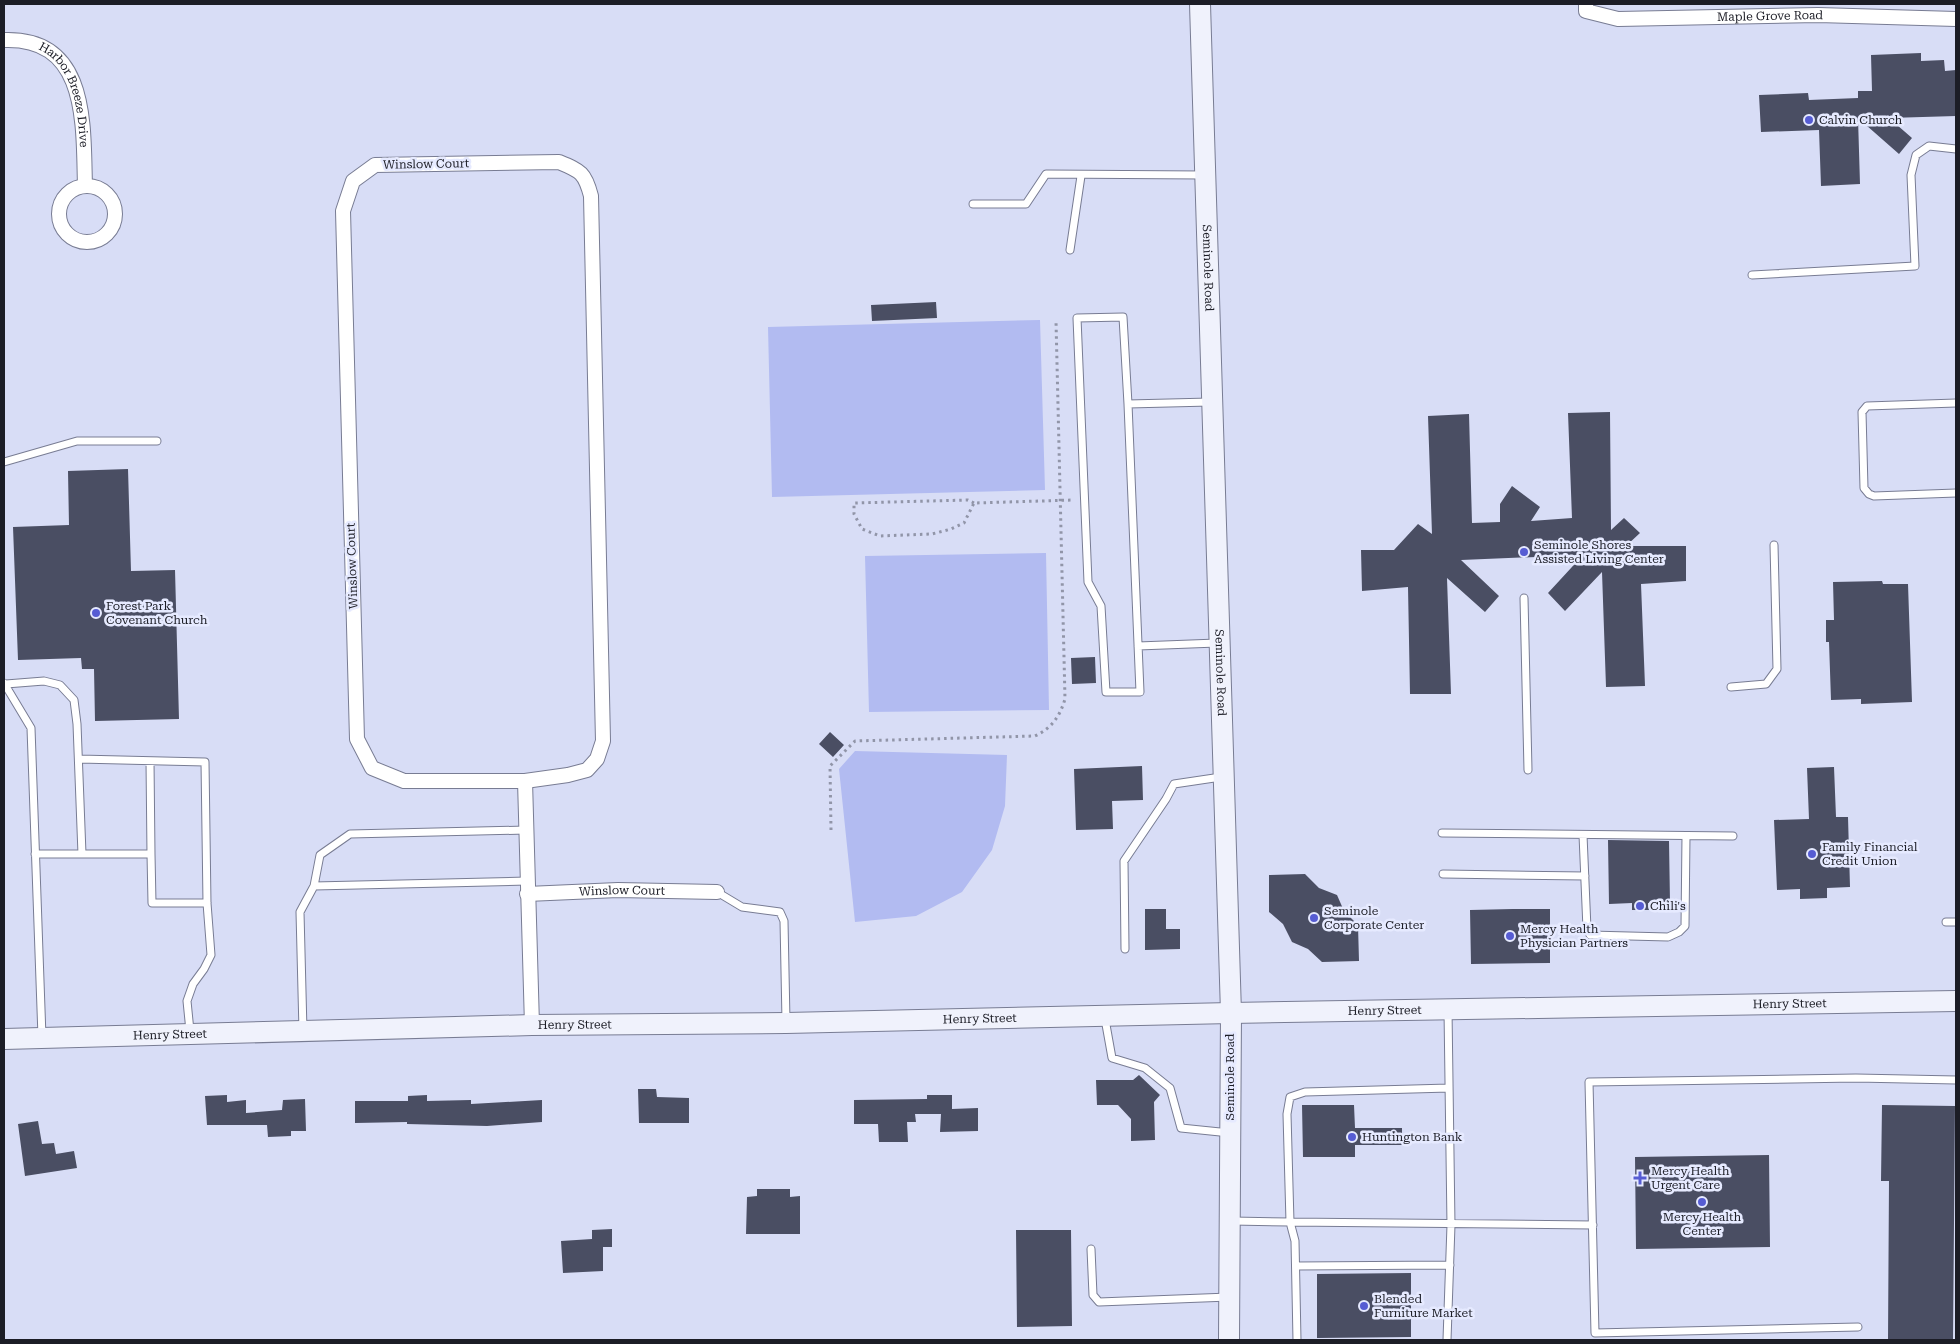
<svg xmlns="http://www.w3.org/2000/svg" width="1960" height="1344" viewBox="0 0 1960 1344" font-family="'Roboto Serif',serif">
<rect width="100%" height="100%" fill="#d8ddf6"/>
<path fill="#b2bbf1" d="M1040,320l5,170 -273,7 -4,-170z
M1046,553l3,157 -180,2 -4,-156z
M855,751l152,4 -2,51 -13,44 -30,42 -46,24 -61,6 -16,-153z"/>
<path fill="#4a4e63" d="M1921,53v8l23,-1 1,11 11,-1v46l-67,2 23,20 -13,16 -41,-36 2,66 -39,2 -2,-56 -58,2 -2,-37 49,-2 1,7 49,-2v-7h14l-1,-36z
M936,302l1,16 -65,3 -1,-16z
M1610,412l1,118 13,-12 16,15 -14,13h60v35l-45,3 4,102 -39,1 -4,-115 -37,39 -17,-18 35,-38 -122,5 38,36 -14,16 -38,-34 4,116h-41l-2,-107 -46,4 -1,-41h33l24,-26 14,10 -4,-118 41,-2 3,109 28,-1v-18l12,-18 28,21 -9,14 41,-3 -4,-105z
M128,469l3,102 44,-1 4,149 -84,2 -1,-52h-12l-1,-11 -63,2 -5,-133 56,-2 -1,-54z
M1882,581l1,3h25l4,118 -51,2v-5l-30,1 -2,-58h-3v-22h8l-1,-38z
M1095,657l1,26 -24,1 -1,-26z
M830,732l14,13 -11,12 -14,-13z
M1142,766l1,34 -31,1 1,28 -37,1 -2,-61z
M1834,767l2,50h12l2,70 -23,1v10l-27,1v-10l-23,1 -3,-70 35,-1 -2,-51z
M1608,840l61,1 1,62h-22l1,7h-17v-7l-23,1z
M1305,874l14,14 18,7 7,16 14,14 1,36 -37,1 -14,-13 -16,-7 -9,-18 -14,-12v-37z
M1145,909h21v20h14v20l-35,1z
M1513,909h37v54l-79,1 -1,-54z
M1139,1075l21,20 -6,7 1,38 -24,1v-22l-13,-14h-21l-1,-25h37z
M638,1089h18l1,8 32,1v25h-50z
M227,1095v7l19,-2v13l36,-3 1,-10 22,-1 1,32h-15v5l-23,1 -1,-12h-60l-2,-29z
M427,1095v6l44,-1v4l71,-4v22l-55,4 -80,-2v-2l-52,1v-22h53v-5z
M927,1095h25v14l26,-1v23l-38,1 1,-18h-26l1,8h-9l1,20h-29l-1,-18h-24v-24l73,-1z
M1302,1105h52l1,23h47v17h-47v12h-52z
M1882,1105l73,1 -2,234h-65l1,-159h-8z
M38,1121l4,23 12,-1 2,11 18,-3 3,17 -52,8 -7,-52z
M1769,1155l1,92 -134,2 -1,-92z
M757,1189h33v8l10,-1v38h-54l1,-37 10,-1z
M612,1229v18h-9v24l-40,2 -2,-32 31,-2v-9z
M1016,1230h55l1,96 -55,1z
M1411,1273v64l-94,1v-64z"/>
<g fill="none" stroke-linecap="round" stroke-linejoin="round">
<g stroke="#787c93" stroke-width="9">
<path id="lane" d="M973,204h53l20,-30 157,1
M1070,250l11,-74
M1752,275l163,-9 -4,-91 5,-20 13,-9 27,3
M1956,403l-89,3 -5,6 2,76 5,6 5,2 82,-3
M1128,404l12,288h-34l-5,-86 -13,-24 -11,-264 46,-1 5,87 82,-2
M4,462l73,-21h80
M1524,598l4,172
M1138,646l79,-3
M4,683l27,45 11,309
M6,684l38,-3 16,4 14,15 3,24 5,130
M1731,687l35,-3 11,-15 -3,-124
M79,759l126,3 2,141 4,52 -7,14 -11,15 -6,17 3,30
M150,761l1,93
M1442,833l291,3
M1583,835l4,94 3,6 78,2 11,-5 6,-6 1,-90
M35,854h116l1,49h55
M1443,874l142,2
M314,886l6,-31 30,-21 176,-4
M717,892l25,15 38,5 4,9 2,100
M1946,922h10
M1125,949l-1,-88 42,-62 8,-15 47,-7
M1105,1019l7,39 33,10 25,20 11,40 49,5
M303,1031l-3,-119 14,-26 213,-5
M1449,1088l-144,4 -15,5 -3,17 3,108 303,3
M1232,1221l58,1 5,19 2,99
M1091,1249l2,46 6,7 130,-5
M1296,1266l154,-1
M1858,1327l-263,6 -6,-251 267,-4 100,2
M1447,1340l4,-115 -3,-215"/>
</g>
<g stroke="#787c93" stroke-width="16">
<g id="street">
<path id="s1" d="M1586,4v7l32,8 200,-4 138,4"/>
<path id="s2" d="M4,40c85,-3 79,85 81,146"/>
<path d="M559,162c22,9 26,11 32,34l12,545 -6,18 -10,11 -19,5 -43,6h-121l-32,-13 -15,-29 -14,-528 10,-30 22,-16z"/>
<circle cx="87" cy="214" r="28"/>
<path d="M525,781l7,244"/>
<path id="s3" d="M527,894l91,-4 99,2"/>
</g>
</g>
<g stroke="#787c93" stroke-width="22">
<g id="secondary">
<path id="s4" d="M1200,4l31,1009 -2,327"/>
<path id="s5" d="M4,1039l528,-14 254,-2 445,-10 725,-12"/>
</g>
</g>
<path stroke="#9195a8" stroke-width="3" stroke-dasharray="2.5 4" stroke-linecap="butt" d="M974,503l-6,-3 -114,3v11l8,15 18,7 52,-2 19,-5 13,-6 10,-20 100,-3
M831,830l-1,-64 25,-25 180,-5c17,-8 25,-20 30,-37l-9,-378"/>
<use href="#lane" stroke="#fff" stroke-width="7"/>
<use href="#street" stroke="#fff" stroke-width="14"/>
<use href="#secondary" stroke="#f0f2fc" stroke-width="20"/>
</g>
<g fill="#565cd3" stroke="#e6eaff" stroke-width="2">
<circle cx="1809" cy="120" r="5"/>
<circle cx="1524" cy="552" r="5"/>
<circle cx="96" cy="613" r="5"/>
<circle cx="1812" cy="854" r="5"/>
<circle cx="1640" cy="906" r="5"/>
<circle cx="1314" cy="918" r="5"/>
<circle cx="1510" cy="936" r="5"/>
<circle cx="1352" cy="1137" r="5"/>
<path d="M1637.5 1170.5h5v5h5v5h-5v5h-5v-5h-5v-5h5z"/>
<circle cx="1702" cy="1202" r="5"/>
<circle cx="1364" cy="1306" r="5"/>
</g>
<g text-anchor="middle" stroke-width="5" stroke-linejoin="round" paint-order="stroke">
<g font-size="12" fill="#1c1d26" stroke="#e6eaff">
<text dy="4" stroke="none"><textPath href="#s1" startOffset="192">Maple Grove Road</textPath></text>
<text dy="4" stroke="none"><textPath href="#s2" startOffset="95">Harbor Breeze Drive</textPath></text>
<text transform="translate(426 164) rotate(-1)" y="4">Winslow Court</text>
<text dy="4" stroke="none"><textPath href="#s4" startOffset="264">Seminole Road</textPath></text>
<text transform="translate(352 566) rotate(-92)" y="4">Winslow Court</text>
<text dy="4" stroke="none"><textPath href="#s4" startOffset="669">Seminole Road</textPath></text>
<text dy="4" stroke="none"><textPath href="#s3" startOffset="95">Winslow Court</textPath></text>
<text dy="4" stroke="none"><textPath href="#s5" startOffset="1786">Henry Street</textPath></text>
<text dy="4" stroke="none"><textPath href="#s5" startOffset="1381">Henry Street</textPath></text>
<text dy="4" stroke="none"><textPath href="#s5" startOffset="976">Henry Street</textPath></text>
<text dy="4" stroke="none"><textPath href="#s5" startOffset="571">Henry Street</textPath></text>
<text dy="4" stroke="none"><textPath href="#s5" startOffset="166">Henry Street</textPath></text>
<text transform="translate(1230 1077) rotate(-90)" y="4">Seminole Road</text>
</g>
<g font-size="12" fill="#1c1d26" stroke="#e6eaff" text-anchor="start">
<text x="1819" y="124">Calvin Church</text>
<text x="1534" y="549">Seminole Shores<tspan x="1534" dy="14">Assisted Living Center</tspan></text>
<text x="106" y="610">Forest Park<tspan x="106" dy="14">Covenant Church</tspan></text>
<text x="1822" y="851">Family Financial<tspan x="1822" dy="14">Credit Union</tspan></text>
<text x="1650" y="910">Chili's</text>
<text x="1324" y="915">Seminole<tspan x="1324" dy="14">Corporate Center</tspan></text>
<text x="1520" y="933">Mercy Health<tspan x="1520" dy="14">Physician Partners</tspan></text>
<text x="1362" y="1141">Huntington Bank</text>
<text x="1651" y="1175">Mercy Health<tspan x="1651" dy="14">Urgent Care</tspan></text>
<text x="1702" y="1221" text-anchor="middle">Mercy Health<tspan x="1702" dy="14">Center</tspan></text>
<text x="1374" y="1303">Blended<tspan x="1374" dy="14">Furniture Market</tspan></text>
</g>
</g>
<rect width="1960" height="1344" fill="none" stroke="#1c1d26" stroke-width="10"/>
</svg>
